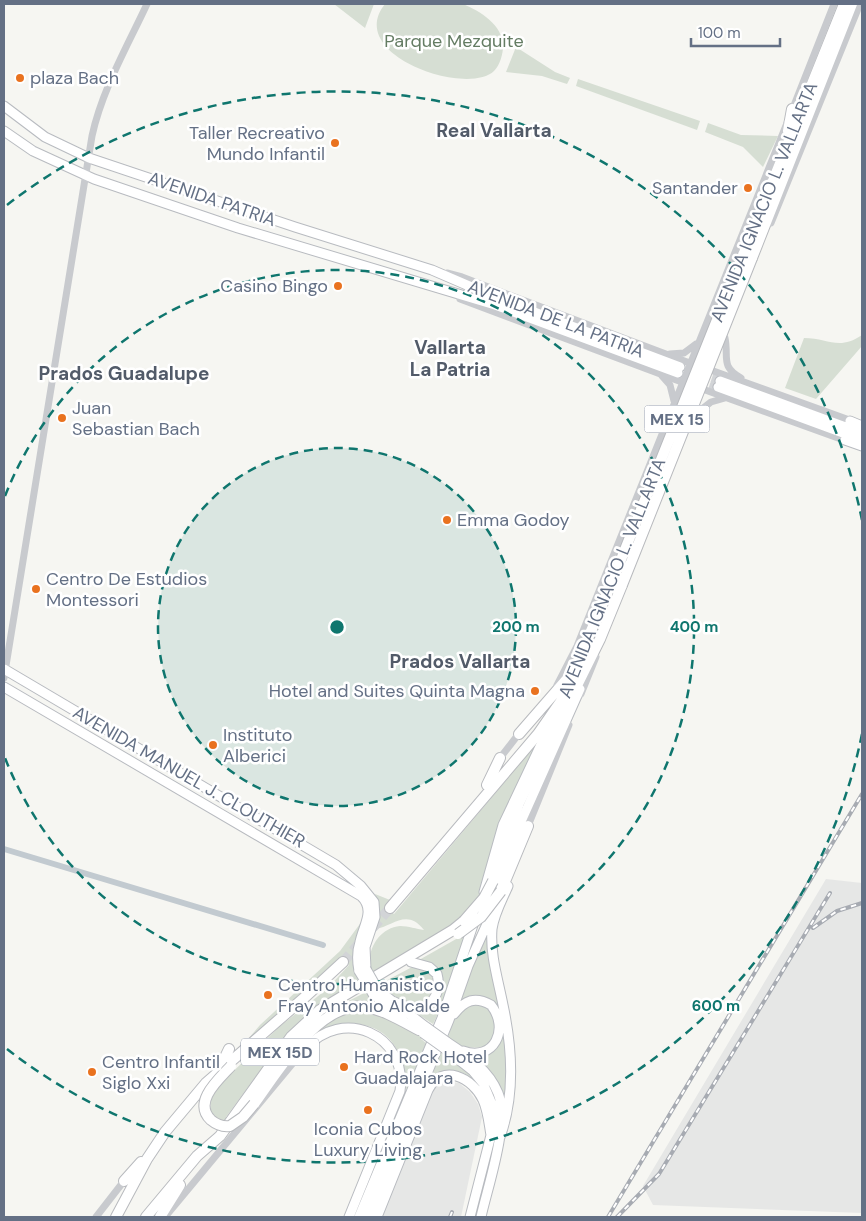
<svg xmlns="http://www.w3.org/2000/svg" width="866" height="1221" viewBox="0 0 866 1221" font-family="'DM Sans',sans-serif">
<rect width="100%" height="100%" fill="#f6f6f2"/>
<path fill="#e6e7e6" d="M826,879l36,4v330l-209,-8 -10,-19z
M446,1081l13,2 11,9 8,12 4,13 -21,100h-79l51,-128 5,-5z"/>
<path fill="#d6ded3" d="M334,4h40l-9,24z
M385,4h78c17,7 40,21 40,42 0,8 -3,19 -9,25 -27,26 -150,-16 -109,-67z
M516,47l39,25 15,6 -3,6 -25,-8 -36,-4z
M578,79l122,42 -3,9 -121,-44z
M708,123l33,12 37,1 -15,31 -20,-20 -38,-15z
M862,335v11l-46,53 -31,-11 19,-50c24,0 35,13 58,-3z
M538,742l-57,151c-23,38 -70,58 -108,81 -10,-20 5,-46 27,-48 9,0 16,3 24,4 -17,-22 -31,-4 -48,-1l4,-18 -5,-17 15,6 -5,6 9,8z
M365,917c-10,24 -14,40 -6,65l-42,26 -30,26 -61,83 7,4 63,-83 27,-24 43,-22 19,16 -55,5 -95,110 -16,-2 -9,-9 2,-20 67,-65 48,-38 22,-24 -9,-8 -22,24 -70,58 12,-14 80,-74z
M489,929l10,78c-10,-13 -25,-14 -39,-6l11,-34z
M465,934l-25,76 -7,14 -20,-13 27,-15 2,-17 -8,-14 -15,-5z
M414,966l20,7 3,16 -12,14c-16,2 -34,-6 -45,-19z
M480,1002l14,8 5,22 -14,16 -22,-1 -15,-10c9,-26 6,-26 32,-35z
M349,1010l30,3 44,23 -2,3 5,4 -19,47c-5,-8 -2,-24 -7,-34 -14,-35 -52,-39 -83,-24l10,-11z
M504,1033l3,41 -3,29c-4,-22 -13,-34 -30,-47l25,-12z
M442,1050l30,23 14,20c-22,-25 -28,-27 -57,-11z"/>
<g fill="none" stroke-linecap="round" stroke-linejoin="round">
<path stroke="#c2cad0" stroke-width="6" d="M4,849l319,96"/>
<path stroke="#d2d4d7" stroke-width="9" stroke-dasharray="9 4.5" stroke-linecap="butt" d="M699,374l21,7
M697,380l21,7"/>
<path stroke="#d2d4d7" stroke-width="10" stroke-dasharray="10 5" stroke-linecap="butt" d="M343,962l47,-54"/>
<g stroke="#b8bbc0" stroke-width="11">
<path id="major" d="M4,106l41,31 44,21 206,69 137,43 65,28 183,69
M4,131l29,20 61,28 144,49 257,77 183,68
M720,381l142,52
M718,387l144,53
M850,421l12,5
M845,440l17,6
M4,669l332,196 25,21 13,16 1,15 -10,30 1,22
M4,687l357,209c15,14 2,30 -1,46 -3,9 -3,19 -1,29
M499,885l21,-61 60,-135
M484,892l19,-67 51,-108
M378,990l48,37
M373,994l29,24
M390,1000c7,3 17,8 26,8 19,0 25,-19 21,-34l-8,-7 -18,-5
M454,1014c11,-14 21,-18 37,-9 19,24 3,57 -28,46
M447,1042c20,13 42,28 51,51 12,30 -10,92 -17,124
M444,1048l29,23 10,12 11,26 -3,26 -21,82
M305,1049c37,-43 103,-15 95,42l-51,126
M500,1137c15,-41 12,-90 3,-132 -5,-26 -13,-50 -11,-76 2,-15 10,-29 16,-43
M359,1217l83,-199 33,-99
M368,1217l81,-197 19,-54 18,-40 8,-24
M377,1217l51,-127c14,-28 45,-12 55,10 5,11 6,24 8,35"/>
</g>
<g stroke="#b8babe" stroke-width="12">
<path id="highway" d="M788,131l4,-22
M743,255l101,-251
M752,258l100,-254
M519,734l47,-54
M487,785l13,-27
M493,881l26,-78 81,-164 22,-54
M501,891l27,-65
M390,908l148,-174 23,-33 51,-119
M298,1057l9,-15
M219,1070l10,-21
M254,1104c23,-31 66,-105 112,-97 18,3 36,14 53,23
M124,1181l17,-19
M116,1217l31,-58 18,-27 41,-49 99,-86 38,-35
M146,1217l51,-61 23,-20 71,-99 29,-27 133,-80 11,-9
M160,1217l20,-32"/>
</g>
<path stroke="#c8cace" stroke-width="7" d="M791,113l43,-109
M771,223l89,-219
M447,273l15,4 233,88
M460,299l227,85
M725,338c4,20 -5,28 16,40
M670,354l14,-1 12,-9
M705,368l150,54
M662,376l8,9 4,16
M697,387l152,55
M693,416l18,-14 14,-4
M4,678l88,-542c10,-46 35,-89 55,-132
M557,685l20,-39 210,-523
M581,694l15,-37
M500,758l21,-27
M528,826l41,-101
M96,1217l28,-36
M165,1217l133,-160"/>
<use href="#major" stroke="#fff" stroke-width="9"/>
<use href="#highway" stroke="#fff" stroke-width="10"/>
<g stroke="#a7abb2" stroke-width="4">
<path id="rail" d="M813,928l24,-17 25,-8
M450,1217l2,-5
M608,1217l254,-423
M617,1217l42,-43 171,-281"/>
</g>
<use href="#rail" stroke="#fff" stroke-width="2" stroke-dasharray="5.5" stroke-linecap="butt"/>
<g stroke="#b8bbc0" stroke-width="11" stroke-linecap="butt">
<path id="major-bridge" d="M366,969l12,21
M359,971l14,23
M426,1027l21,15
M423,1033l21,15"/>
</g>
<g stroke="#b8babe" stroke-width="12" stroke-linecap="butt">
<path id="highway-bridge" d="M612,582l131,-327
M622,585l130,-327
M464,921l20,-23 9,-17
M458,934l23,-17 20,-26
M231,1066c-12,13 -39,36 -20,54 6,5 12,7 19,6l13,-9 11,-13"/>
</g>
<use href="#major-bridge" stroke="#fff" stroke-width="9"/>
<use href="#highway-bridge" stroke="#fff" stroke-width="10"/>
</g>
<circle cx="337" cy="627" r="179" fill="#0f766e" fill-opacity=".12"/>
<g fill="none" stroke="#0f766e" stroke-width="2.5" stroke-dasharray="9 6">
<circle cx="337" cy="627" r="179"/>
<path d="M5 496A357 357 0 1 1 5 758"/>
<path d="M862 734A536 536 0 0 1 7 1049M7 205A536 536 0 0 1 862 520"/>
</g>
<g fill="#e9721f" stroke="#fff" stroke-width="2">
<circle cx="20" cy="78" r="5"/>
<circle cx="335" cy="143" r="5"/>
<circle cx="748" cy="188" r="5"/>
<circle cx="338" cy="286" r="5"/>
<circle cx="62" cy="418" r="5"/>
<circle cx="447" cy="520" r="5"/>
<circle cx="36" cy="589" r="5"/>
<circle cx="535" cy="691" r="5"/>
<circle cx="213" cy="745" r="5"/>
<circle cx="268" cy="995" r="5"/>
<circle cx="344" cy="1067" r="5"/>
<circle cx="92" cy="1072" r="5"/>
<circle cx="368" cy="1110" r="5"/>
</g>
<g text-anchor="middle" stroke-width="5" stroke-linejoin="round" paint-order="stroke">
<g fill="#fff" stroke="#929baa" stroke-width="1">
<rect x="644.5" y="405.5" width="65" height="27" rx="4"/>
<rect x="241" y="1038.5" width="78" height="27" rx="4"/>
</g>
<g font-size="16" font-weight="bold" fill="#647085">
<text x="677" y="425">MEX 15</text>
<text x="280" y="1058">MEX 15D</text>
</g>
<g font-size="18" fill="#647c63" stroke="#fff">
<text x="454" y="47">Parque Mezquite</text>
</g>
<g font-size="18" fill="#647085" stroke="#fff" text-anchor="start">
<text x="30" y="84">plaza Bach</text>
<text x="325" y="139" text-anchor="end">Taller Recreativo<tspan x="325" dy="21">Mundo Infantil</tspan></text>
<text x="738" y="194" text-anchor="end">Santander</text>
<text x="328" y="292" text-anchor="end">Casino Bingo</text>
<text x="72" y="414">Juan<tspan x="72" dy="21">Sebastian Bach</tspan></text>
<text x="457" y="526">Emma Godoy</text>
<text x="46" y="585">Centro De Estudios<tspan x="46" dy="21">Montessori</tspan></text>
<text x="525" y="697" text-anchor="end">Hotel and Suites Quinta Magna</text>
<text x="223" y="741">Instituto<tspan x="223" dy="21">Alberici</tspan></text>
<text x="278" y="991">Centro Humanistico<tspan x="278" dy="21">Fray Antonio Alcalde</tspan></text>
<text x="354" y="1063">Hard Rock Hotel<tspan x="354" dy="21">Guadalajara</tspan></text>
<text x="102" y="1068">Centro Infantil<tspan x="102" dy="21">Siglo Xxi</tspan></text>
<text x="368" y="1135" text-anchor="middle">Iconia Cubos<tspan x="368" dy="21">Luxury Living</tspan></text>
</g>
<g font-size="18" fill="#647085" stroke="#fff">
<text transform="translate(212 199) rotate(19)" y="6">AVENIDA PATRIA</text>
<text transform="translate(764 202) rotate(-68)" y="6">AVENIDA IGNACIO L. VALLARTA</text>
<text transform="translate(556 319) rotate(21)" y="6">AVENIDA DE LA PATRIA</text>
<text transform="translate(612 578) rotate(-68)" y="6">AVENIDA IGNACIO L. VALLARTA</text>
<text transform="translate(189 777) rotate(30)" y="6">AVENIDA MANUEL J. CLOUTHIER</text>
</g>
<g font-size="19" font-weight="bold" fill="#525b69" stroke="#fff">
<text x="494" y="137">Real Vallarta</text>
<text x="450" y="354">Vallarta<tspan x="450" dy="22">La Patria</tspan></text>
<text x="124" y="380">Prados Guadalupe</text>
<text x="460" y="668">Prados Vallarta</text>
</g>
</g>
<circle cx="337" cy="627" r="8" fill="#0f766e" stroke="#fff" stroke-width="2.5"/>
<g font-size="15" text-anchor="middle" font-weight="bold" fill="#0f766e" stroke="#fff" stroke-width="5" stroke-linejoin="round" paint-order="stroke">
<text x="516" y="632">200 m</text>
<text x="694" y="632">400 m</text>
<text x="716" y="1011">600 m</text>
</g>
<rect width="866" height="1221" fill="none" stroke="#647085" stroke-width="10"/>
<path d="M691 38v8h89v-8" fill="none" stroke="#647085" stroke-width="2.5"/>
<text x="698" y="38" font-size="15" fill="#647085" stroke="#ffffff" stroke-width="4" paint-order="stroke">100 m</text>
</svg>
